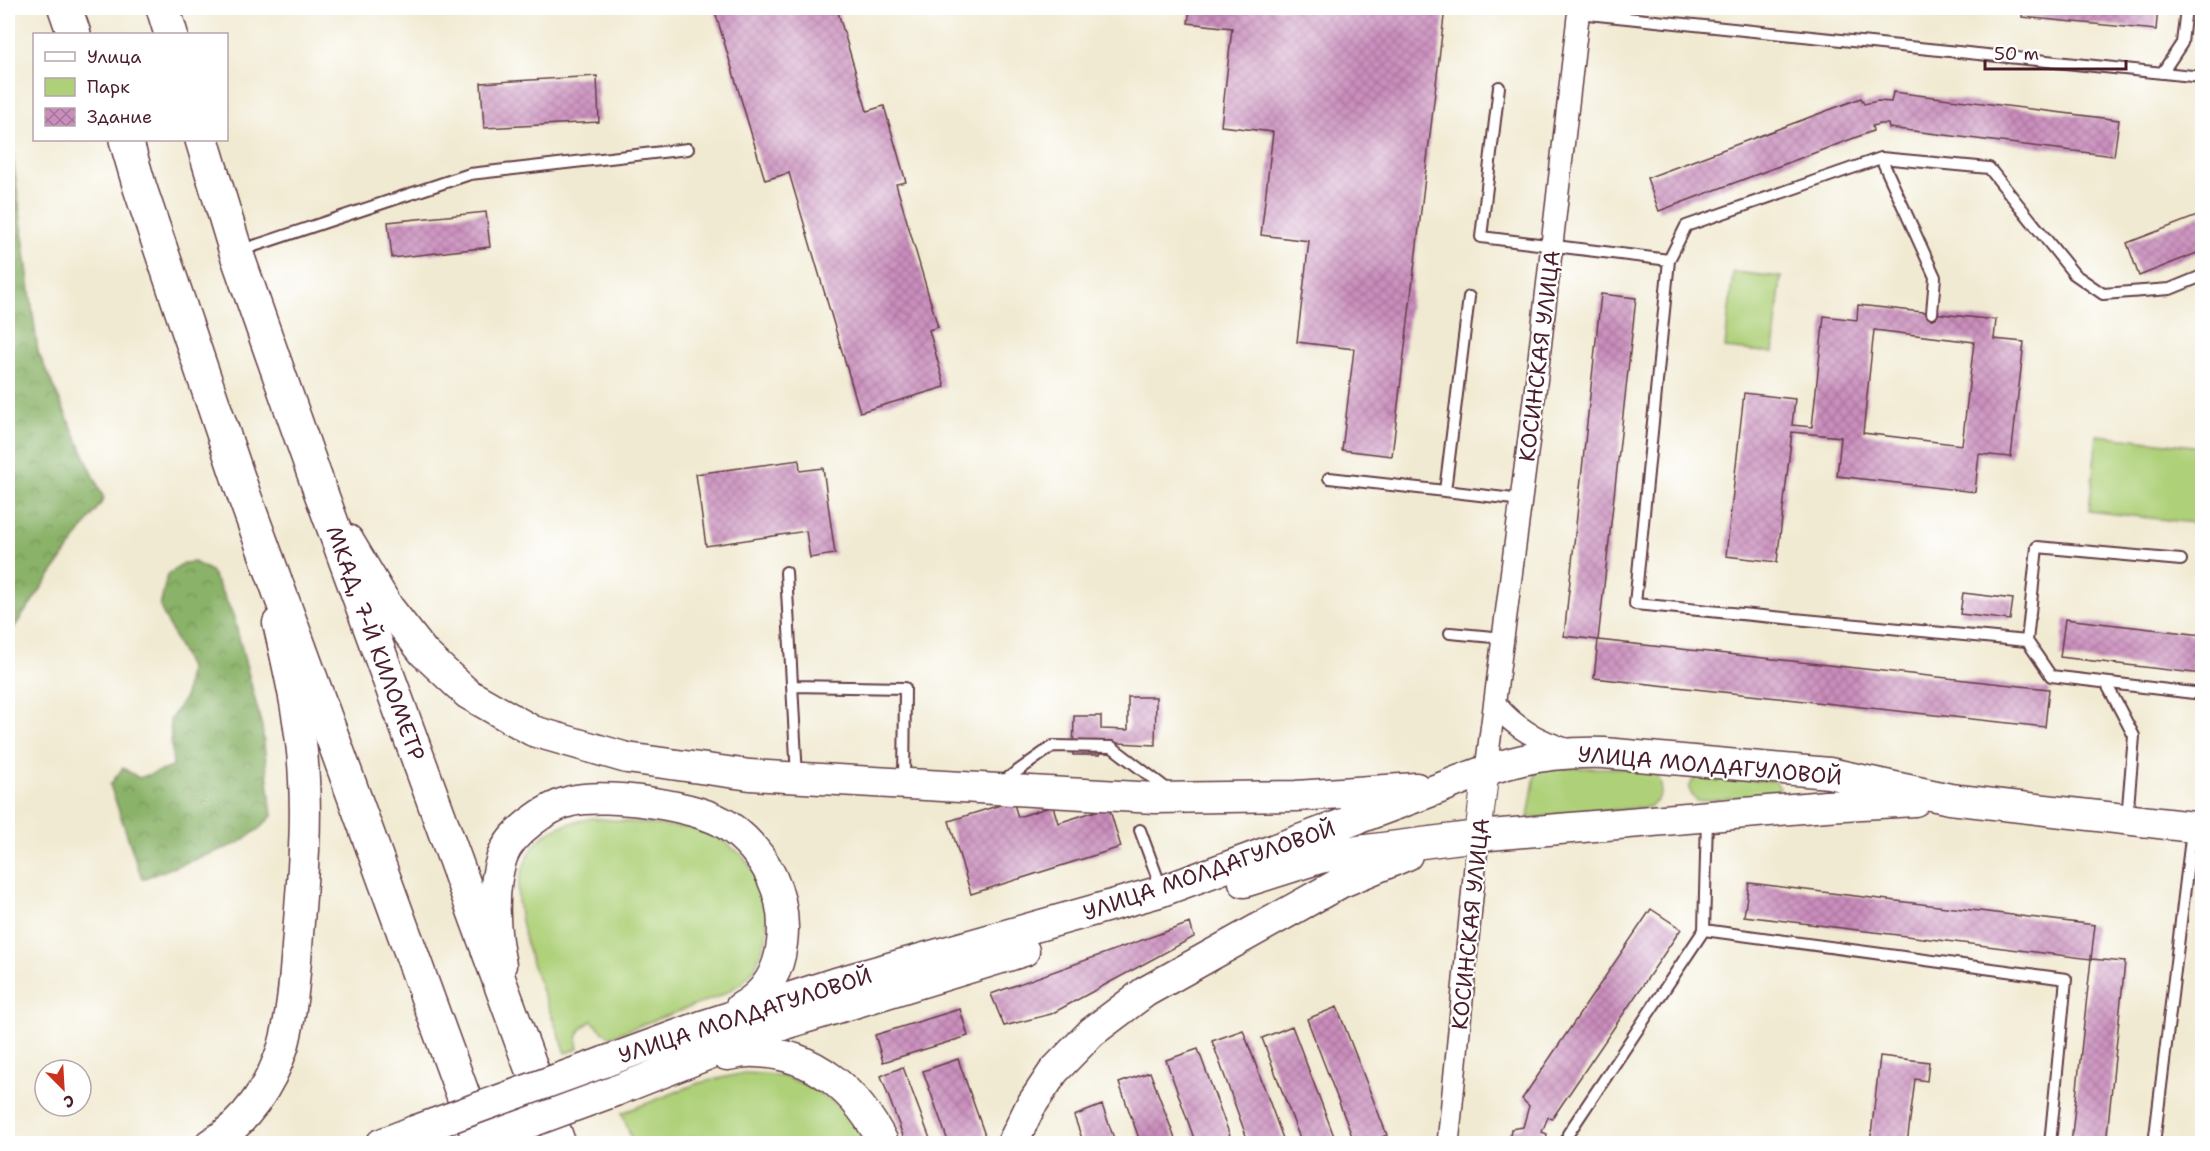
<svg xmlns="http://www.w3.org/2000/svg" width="2210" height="1151" viewBox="0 0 2210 1151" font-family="'Shantell Sans',sans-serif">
<defs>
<pattern id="forest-crowns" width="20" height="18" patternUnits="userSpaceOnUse" patternTransform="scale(1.5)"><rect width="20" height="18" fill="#8ab268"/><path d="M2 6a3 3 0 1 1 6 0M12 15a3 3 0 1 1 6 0" fill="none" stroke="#739056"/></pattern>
<pattern id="building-cross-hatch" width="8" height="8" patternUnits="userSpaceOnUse" patternTransform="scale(1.5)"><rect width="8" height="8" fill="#ca8ebd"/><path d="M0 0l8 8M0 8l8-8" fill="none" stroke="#a6739a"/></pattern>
</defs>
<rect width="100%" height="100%" fill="#fff"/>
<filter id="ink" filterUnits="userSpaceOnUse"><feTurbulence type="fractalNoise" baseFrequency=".0167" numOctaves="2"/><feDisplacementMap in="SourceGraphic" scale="12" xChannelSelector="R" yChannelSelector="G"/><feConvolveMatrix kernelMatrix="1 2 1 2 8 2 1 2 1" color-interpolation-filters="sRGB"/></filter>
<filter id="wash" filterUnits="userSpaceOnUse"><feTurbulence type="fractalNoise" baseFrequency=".008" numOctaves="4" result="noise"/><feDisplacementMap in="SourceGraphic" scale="24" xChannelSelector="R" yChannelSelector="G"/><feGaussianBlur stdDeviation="1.35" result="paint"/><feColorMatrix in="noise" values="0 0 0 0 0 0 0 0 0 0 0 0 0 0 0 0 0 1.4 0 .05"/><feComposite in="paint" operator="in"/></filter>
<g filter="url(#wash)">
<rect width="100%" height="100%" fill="#f1ead2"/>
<path fill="#aed078" stroke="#7c7852" stroke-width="1.5" d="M1733,272l48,5 -8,76 -48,-5z
M2097,435l105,12v77l-113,-13z
M1536,768h109c20,6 22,29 4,39l-121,11z
M1698,777l77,4 5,7 -4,6 -78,7 -5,-4 -4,-8 3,-8z
M592,818l97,10 29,9 24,18 18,25 8,29 -2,31 -11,28 -13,15 -22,13 -111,41 -17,-16c-12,6 -17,16 -14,28l-12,4c-18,-49 -43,-100 -48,-153 -2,-19 8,-45 20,-59 14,-15 36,-19 54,-23z
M744,1073c14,1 33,0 46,6 32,11 63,33 78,64h-235l-11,-30 77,-30z"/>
<path fill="url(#forest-crowns)" stroke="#6a684a" stroke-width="1.5" d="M8,121l30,231 66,147 -96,137z
M194,562l17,9 22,43 29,113 10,89 -12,12 -21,15 -97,36 -32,-94 13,-17 16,10 34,-11 -3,-47 15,-23 4,-29 -29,-61 7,-32 17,-12z"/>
<g id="blocks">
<path fill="url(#building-cross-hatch)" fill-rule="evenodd" d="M714,8h116l2,5 6,-1 29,99 17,-5 22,76 -10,2 42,143 -9,3 16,57 -85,25 -71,-239 -24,7z
M1190,8h255l-53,448 -50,-6 12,-101 -57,-7 12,-101 -48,-6 12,-103 -52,-6 11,-98 -44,-5z
M2023,8h135l-2,22 -134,-13z
M597,76l2,46 -115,6 -3,-45z
M1893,92l226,28 -5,36 -225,-28 -1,-4h-8l-8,2 1,5 -214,80 -12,-33 214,-80 3,6 14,-3 13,1z
M486,212l4,35 -98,11 -4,-36z
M2202,214v37l-63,25 -12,-33z
M1601,294l35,4 -38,342 451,49 -4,38 -451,-49 4,-38 -34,-4z
M1858,305l138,15 -2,19 30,3 -13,115 -32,-3 -4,38 -138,-16 4,-39 -49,-5 -15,130 -51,-6 18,-163 51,6 -3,26 20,2 12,-111 33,4zM1874,330l100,12 -12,103 -99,-12z
M799,460l1,11 23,-3 12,86 -25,4 -4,-27 -100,15 -10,-72z
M1963,593l50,6 -3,21 -50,-6z
M2065,619l137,16v39l-142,-17z
M1128,697h28l-1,48 -55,-3v13h-27l1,-39h27v13l27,1z
M1013,801l5,16 35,-11 5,17 51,-16 12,40 -150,47 -22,-73z
M1749,883l346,42 -4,34 -347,-43z
M1651,909l30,20 -129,190 -4,-2 -6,15 5,2 -1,10h-37l2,-15 12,-2 6,-21 -7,-7z
M1190,923l4,14 -143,77 -47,12 -13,-32z
M2091,959l34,3 -19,182h-35z
M1337,1007l50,128 -17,7v2h-15l-48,-125z
M960,1009l8,27 -85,26 -8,-27z
M1292,1026l45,118h-35l-40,-106z
M1243,1030l42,114h-36l-37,-103z
M1198,1049l35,95h-37l-30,-84z
M1880,1056l49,6 -2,19 -12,-2 -8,65h-37z
M958,1059l30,85h-39l-26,-73z
M903,1067l29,77h-26l-25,-68z
M1150,1072l27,72h-36l-22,-61z
M1102,1105l14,39h-32l-10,-28z"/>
</g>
</g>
<g filter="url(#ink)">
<use href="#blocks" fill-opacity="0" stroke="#633d44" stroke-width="1.5"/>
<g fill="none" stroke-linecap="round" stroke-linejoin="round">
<g stroke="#633d44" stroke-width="14">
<path id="service" d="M1578,13l624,64
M2162,73l20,-30 4,-35
M1499,87l-18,150 188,23 -34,344 392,37
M1881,158l54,119 -3,36
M239,251l231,-77 218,-25
M1669,260l17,-34 195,-68 108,10 85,106 29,20 67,-5 32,-13
M1469,297l-24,194 77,9
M1329,478l116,13
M2181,560l-144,-13 -10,94 24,35 151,18
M786,572l11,205
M1450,633l54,5
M2106,683l28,53 -7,83
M792,686l113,2 -1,95
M1002,782l51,-36 59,1 59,45
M1707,819l-3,111 362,49 -16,165
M1140,830l22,60
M1567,1144l1,-10 136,-204
M2154,1144l38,-314"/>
</g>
<g stroke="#633d44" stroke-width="24">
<path id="minor" d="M1496,705c20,24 42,35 72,45
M1486,769l50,-385 43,-376
M1448,1144l30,-308"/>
</g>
<g stroke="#633d44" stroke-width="28">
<path id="tertiary" d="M1478,836l8,-67"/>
</g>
<g stroke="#633d44" stroke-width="33">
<path id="secondary" d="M348,540l40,67 36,46 44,41 65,37 94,27 123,17 405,23 141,-2 120,-8
M1244,882l76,-24 38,-7 120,-15 348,-30 89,-5
M501,965c-7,-33 -10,-75 1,-108 9,-25 45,-50 69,-56 36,-8 126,4 156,24 39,27 61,71 55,118 -3,28 -16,51 -42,65
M727,1055c9,-1 19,-4 28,-3 60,1 103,41 129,92
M604,1062l98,-36 127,-41 333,-94 281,-104c58,-24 98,-36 161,-34l225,20 121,26 252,29
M615,1091l170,-67 239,-73
M210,1144c35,-20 61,-59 73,-97 10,-36 12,-75 15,-113 4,-51 9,-103 6,-154 -2,-53 -14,-105 -26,-157
M381,1144l33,-13
M1012,1144l18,-37 24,-36 38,-39 53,-40 195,-109 67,-28"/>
</g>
<g stroke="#633d44" stroke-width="36">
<path id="trunk" d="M65,8l9,26
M163,8l8,26
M126,140l14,48 105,310 236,646
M202,140l34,112 78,222 245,670"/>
</g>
<use href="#service" stroke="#fff" stroke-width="10"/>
<use href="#minor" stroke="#fff" stroke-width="21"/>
<use href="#tertiary" stroke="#fff" stroke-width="26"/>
<use href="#secondary" stroke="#fff" stroke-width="30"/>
<use href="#trunk" stroke="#fff" stroke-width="33"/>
<g stroke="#633d44" stroke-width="33" stroke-linecap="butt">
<path id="secondary-bridge" d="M414,1131l190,-69
M471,1144l144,-53"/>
</g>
<use href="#secondary-bridge" stroke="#fff" stroke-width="30"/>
</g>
</g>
<g text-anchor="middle" stroke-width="4.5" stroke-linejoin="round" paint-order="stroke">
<g font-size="22" fill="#4a1f2b" stroke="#fff">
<text transform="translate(1539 356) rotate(-83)" y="8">КОСИНСКАЯ УЛИЦА</text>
<text transform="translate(376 643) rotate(70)" y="8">МКАД, 7-Й КИЛОМЕТР</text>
<text transform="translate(1710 765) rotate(5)" y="8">УЛИЦА МОЛДАГУЛОВОЙ</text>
<text transform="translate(1209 870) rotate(-19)" y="8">УЛИЦА МОЛДАГУЛОВОЙ</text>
<text transform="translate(1470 924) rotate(-84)" y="8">КОСИНСКАЯ УЛИЦА</text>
<text transform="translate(745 1015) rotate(-18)" y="8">УЛИЦА МОЛДАГУЛОВОЙ</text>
</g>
</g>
<rect width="2210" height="1151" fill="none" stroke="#fff" stroke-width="30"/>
<rect x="33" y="33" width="195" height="108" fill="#ffffff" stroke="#b7a5aa" stroke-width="1.5"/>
<rect x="45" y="52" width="30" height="9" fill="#ffffff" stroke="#b7a5aa" stroke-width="1.5"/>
<text x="87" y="63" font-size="18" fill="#4a1f2b">Улица</text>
<rect x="45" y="78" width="30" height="18" fill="#aed078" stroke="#b7a5aa" stroke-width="1.5"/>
<text x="87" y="93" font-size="18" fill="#4a1f2b">Парк</text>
<rect x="45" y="108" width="30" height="18" fill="url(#building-cross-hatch)" stroke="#b7a5aa" stroke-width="1.5"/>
<text x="87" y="123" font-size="18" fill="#4a1f2b">Здание</text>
<g transform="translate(63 1088) rotate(156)"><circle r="28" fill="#ffffff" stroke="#b7a5aa" stroke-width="1.5"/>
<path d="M0-4.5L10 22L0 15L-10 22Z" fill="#c8321e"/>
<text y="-9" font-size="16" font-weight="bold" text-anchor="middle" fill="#4a1f2b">С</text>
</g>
<path d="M1985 60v9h141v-9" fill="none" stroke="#4a1f2b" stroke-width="3"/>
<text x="1994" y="60" font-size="18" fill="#4a1f2b" stroke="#ffffff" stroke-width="4.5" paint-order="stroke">50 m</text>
</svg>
